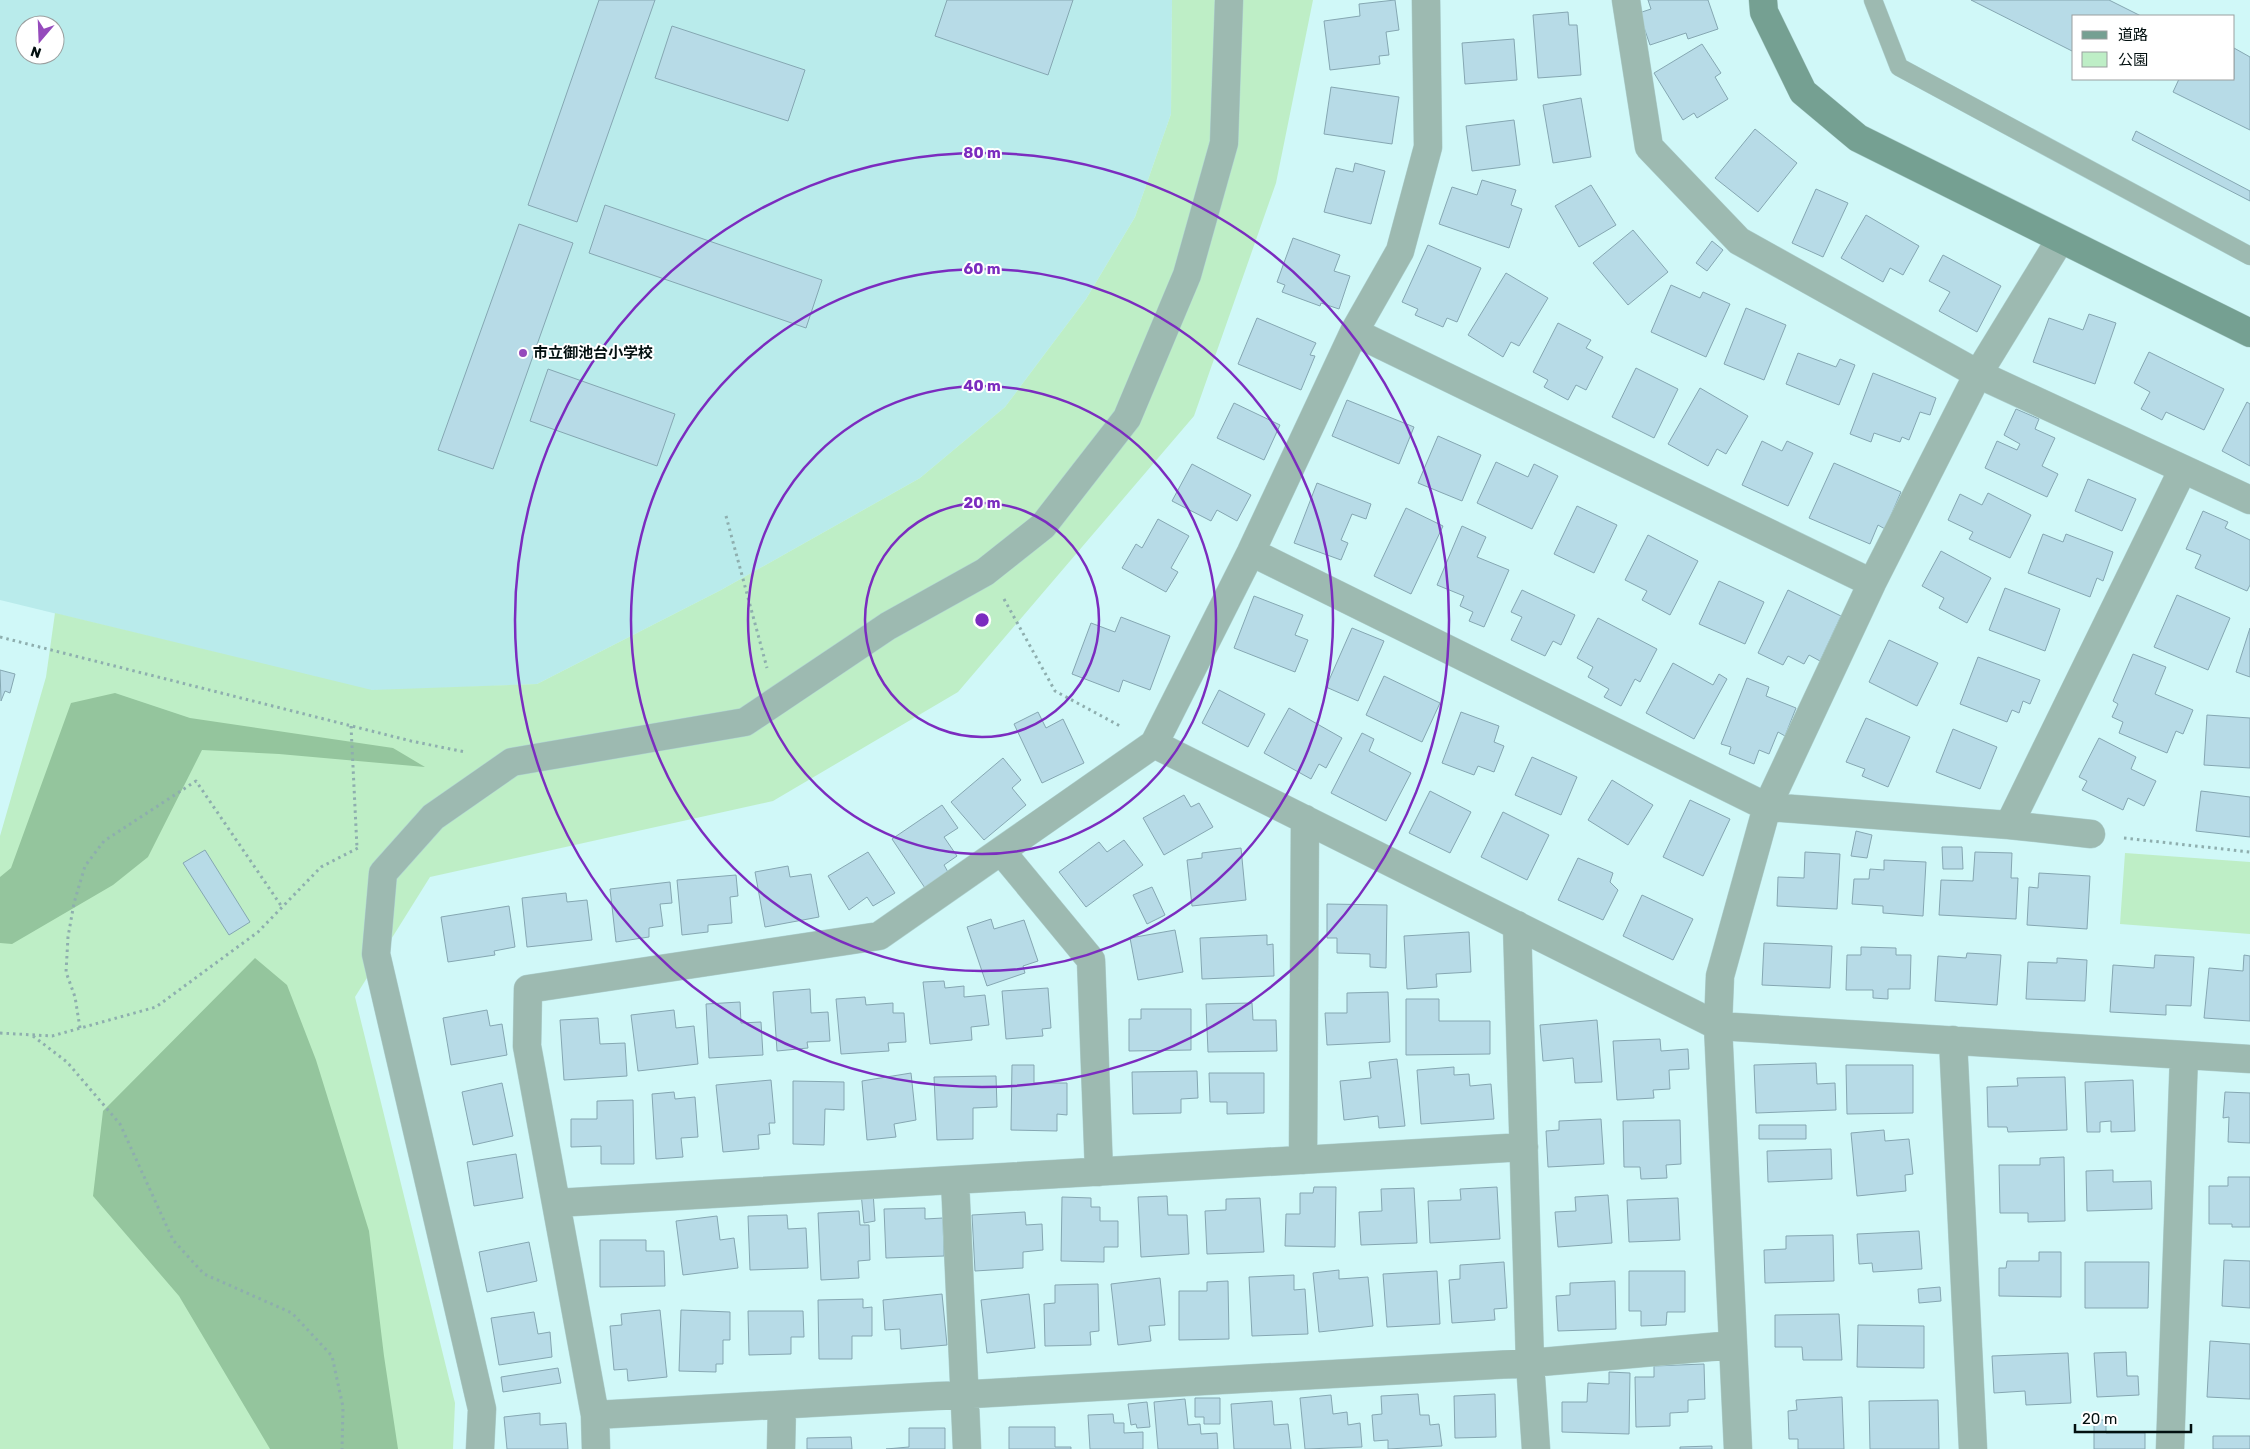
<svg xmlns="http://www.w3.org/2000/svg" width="2250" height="1449" viewBox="0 0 2250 1449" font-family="Rubik,'Noto Sans JP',sans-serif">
<rect width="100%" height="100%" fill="#d0f8f8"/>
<path fill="#b9ebeb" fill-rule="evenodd" d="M0,0h1172l-1,114 -36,103 -49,82 -81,108 -85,71 -199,112 -184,94 -165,7 -372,-91zM25,25h30v30h-30z"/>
<path fill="#beeec6" d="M1172,0h141l-37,183 -82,233 -236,276 -185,109 -343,76 -75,120 100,406 -2,46h-453v-613l46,-159 9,-64 317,77 165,-6 184,-94 199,-112 85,-71 81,-108 49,-82 36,-103z
M2125,853l125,9v72l-130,-10z"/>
<path fill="#94c59d" d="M115,693l75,25 203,30 32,19 -146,-13 -77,-4 -54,107 -35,28 -101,59 -12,-1v-66l11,-9 60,-165z
M255,958l32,27 29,75 53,171 15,125 14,93h-128l-91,-153 -86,-100 10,-85z"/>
<path fill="#b7dbe7" stroke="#85a7b2" d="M599,0h56l-78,222 -49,-17z
M947,0h126l-25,75 -113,-39z
M1395,0l4,30 -13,2 3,23 -10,1 1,8 -50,6 -6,-49 36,-5 -1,-12z
M1648,0h60l10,29 -30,10 -2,-6 -36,12 -11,-32 12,-4z
M1971,0h138l32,16h-67v36z
M1568,12l1,13h8l4,50 -43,3 -5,-63z
M672,26l133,44 -17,51 -133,-43z
M1514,39l3,41 -52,4 -3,-41z
M1702,44l19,29 -6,4 13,22 -31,19 -3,-5 -11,7 -29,-47z
M2234,48l16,9v73l-77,-38 6,-13h55z
M1331,87l68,10 -7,47 -68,-10z
M1581,98l10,59 -38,6 -10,-58z
M1514,120l6,45 -48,6 -6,-45z
M1755,129l42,34 -39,49 -43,-34z
M2136,131l114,60v10l-118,-61z
M1355,163l30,8 -14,53 -47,-12 12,-44 17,4z
M1482,180l34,10 -5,15 11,4 -13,39 -70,-24 13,-37 25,8z
M1591,185l25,40 -37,22 -24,-41z
M1816,189l32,14 -25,54 -31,-14z
M605,205l217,75 -16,48 -217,-75z
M1866,215l53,31 -16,29 -13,-7 -7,14 -42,-24z
M519,224l54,19 -80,226 -55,-19z
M1633,230l35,42 -40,33 -35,-42z
M1293,238l47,17 -6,16 16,5 -11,33 -18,-6 -1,3 -38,-14 3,-7 -8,-3z
M1712,241l11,9 -16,21 -11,-8z
M1428,245l53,23 -24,54 -10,-4 -4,9 -28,-12 3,-6 -16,-7z
M1943,255l58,31 -24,46 -38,-21 11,-19 -21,-11z
M1506,273l42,25 -29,48 -8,-4 -8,15 -35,-22z
M1671,285l29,13 3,-6 27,12 -24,53 -55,-25z
M1746,308l40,17 -22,55 -40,-16z
M2089,314l27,9 -21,61 -62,-22 16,-44 34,12z
M1257,318l59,25 -6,12 5,1 -14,34 -63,-26z
M1558,323l33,17 -5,8 17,9 -17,33 -10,-5 -8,15 -24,-13 4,-7 -15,-8z
M2149,352l75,37 -20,41 -38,-18 -4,8 -21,-11 9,-17 -16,-9z
M1798,353l38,14 4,-8 15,6 -16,40 -53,-21z
M1636,368l42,21 -24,49 -42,-21z
M548,369l127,45 -18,52 -127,-45z
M1873,373l63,25 -6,17 -10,-3 -11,28 -7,-3 -2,5 -26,-9 -3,9 -21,-8z
M1700,388l48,28 -22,38 -9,-5 -9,17 -40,-22z
M1347,400l67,27 -15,37 -67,-28z
M2247,402l3,2v62l-28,-15z
M1234,403l46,22 -16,35 -47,-22z
M2016,409l23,10 -4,10 20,9 -13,28 16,8 -11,23 -62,-29 12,-27 20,9 3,-6 -16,-9z
M1438,436l43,19 -19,46 -44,-18z
M1762,441l20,10 5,-10 26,12 -25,53 -46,-21z
M1496,462l32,15 6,-13 24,12 -26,53 -55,-26z
M1834,463l67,29 -16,37 -7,-4 -8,19 -61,-26z
M1192,464l59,31 -14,26 -20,-11 -6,11 -39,-20z
M2088,479l48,20 -14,32 -47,-20z
M1317,483l54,21 -5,15 -14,-5 -11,26 7,3 -7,17 -47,-17z
M1988,493l43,22 -21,43 -41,-19 4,-7 -25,-12 12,-26 22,11z
M1577,506l40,19 -23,48 -40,-19z
M1406,508l37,18 -32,68 -37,-18z
M2203,511l25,11 -3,6 25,12v45l-3,6 -52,-23 6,-13 -15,-6z
M1158,519l31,17 -18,32 7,4 -12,20 -44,-24 14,-24 6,4z
M1462,526l24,11 -9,20 32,13 -25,57 -15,-6 4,-9 -13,-6 4,-10 -27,-11z
M2043,534l20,8 3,-8 47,18 -10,29 -6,-3 -7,19 -62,-24z
M1648,535l50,26 -28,54 -28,-15 5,-9 -22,-11z
M1941,551l50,27 -24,45 -28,-15 5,-10 -22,-12z
M1719,581l45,21 -19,42 -46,-20z
M2005,588l55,21 -15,42 -56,-21z
M1522,590l53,25 -14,30 -8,-4 -8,15 -34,-16 11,-23 -11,-5z
M1788,590l53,26 -21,45 -11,-6 -5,9 -16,-8 -5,9 -25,-12z
M2177,595l53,23 -22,52 -54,-23z
M1254,596l49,19 -8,20 13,5 -13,32 -61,-24z
M1121,617l49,19 -20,54 -27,-10 -4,12 -47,-18 19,-51 24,9z
M1598,618l59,31 -17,33 -5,-3 -14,27 -17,-9 5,-8 -21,-12 5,-10 -16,-9z
M1352,628l32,13 -26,60 -32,-14z
M2250,628v49l-14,-5z
M1889,640l49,23 -21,43 -48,-24z
M2133,654l33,13 -11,27 38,16 -10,24 -7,-3 -9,22 -48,-20 4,-11 -11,-5 6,-13 -5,-3z
M1978,657l62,23 -10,24 -7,-3 -4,12 -7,-3 -5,12 -47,-18z
M1673,663l40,22 6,-11 8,5 -33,60 -48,-26z
M0,670l15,4 -5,19 -5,-2 -4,10z
M1384,676l56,27 -18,39 -56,-27z
M1747,678l22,9 -3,9 30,12 -11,28 -7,-4 -9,22 -10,-4 -5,14 -25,-10 2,-7 -10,-3z
M1219,690l46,24 -17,33 -46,-24z
M1289,708l53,30 -16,30 -7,-4 -8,15 -47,-26z
M1038,712l8,16 17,-9 21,44 -42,20 -28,-59z
M1461,712l38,14 -5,16 10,4 -10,26 -16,-6 -4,9 -32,-12z
M2207,715l43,3v50l-46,-3z
M1866,718l44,19 -22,50 -26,-11 3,-7 -19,-7z
M1953,729l44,18 -17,42 -44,-17z
M1362,733l12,6 -5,12 42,22 -25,48 -55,-28z
M2099,738l37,19 -5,12 25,12 -12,25 -16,-8 -5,12 -41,-20 5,-9 -8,-4z
M1532,757l45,20 -16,38 -46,-20z
M1003,758l18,22 -9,8 14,17 -42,35 -33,-38z
M1612,780l41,25 -25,40 -40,-25z
M1430,791l41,21 -21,41 -41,-20z
M2201,791l49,6v40l-54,-6z
M1184,795l7,12 8,-4 14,24 -49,28 -21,-37z
M1690,800l40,19 -27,57 -40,-19z
M942,805l16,23 -14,9 13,19 -13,9 4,7 -23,16 -33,-49z
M1503,812l46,23 -22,45 -46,-23z
M1856,831l16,4 -5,23 -16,-2z
M1124,840l19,25 -57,42 -27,-35 40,-30 8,10z
M1942,847h20l1,22h-20z
M1241,848l5,52 -54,6 -5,-46 15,-2v-5z
M205,850l45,72 -21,13 -46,-72z
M868,852l27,41 -22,13 -6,-9 -18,13 -21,-34z
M1805,852l35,2 -3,55 -60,-3 1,-29 26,1z
M1975,852l37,1 -1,25h7l-2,41 -77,-4 2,-35 32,1z
M1578,858l35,15 -3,9 8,8 -15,30 -45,-20z
M1884,860l42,2 -3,54 -40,-3v-7l-31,-2 2,-25h15l1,-10 14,1z
M788,866l2,11 21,-3 8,43 -54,10 -10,-55z
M2039,873l51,3 -3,53 -60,-4 2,-38 9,1z
M736,875l2,21 -8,1 2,26 -24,2v7l-26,3 -5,-55z
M670,882l2,21 -12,1 3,22 -14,2v9l-33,5 -6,-53z
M1152,887l13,28 -18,9 -14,-29z
M566,893l1,9 20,-2 5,40 -65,7 -5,-49z
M1642,895l51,24 -20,41 -50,-24z
M1327,904l60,1 -1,63 -16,-1v-13l-33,-1v-15h-10z
M509,906l6,41 -21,4 1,4 -47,7 -7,-45z
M991,919l3,10 30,-9 14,41 -15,5 2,7 -38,13 -20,-59z
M1175,930l8,42 -45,8 -8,-42z
M1469,932l2,40 -35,2 1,13 -30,2 -3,-53z
M1267,935v10l6,-1 1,32 -72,3 -2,-41z
M1764,943l68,3 -2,42 -68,-3z
M1861,947l35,1v7h15l-1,34h-22v10l-15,-1v-8h-27l1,-35h14z
M1967,953l34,2 -4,50 -62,-4 3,-45 28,2z
M2155,955l39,2 -3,49 -25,-1v10l-56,-3 3,-47 41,3z
M2244,955l6,1v65l-46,-3 5,-50 34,3z
M2057,958l30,2 -2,41 -59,-2 2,-37 29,1z
M944,981l1,7 19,-2v11l21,-2 4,30 -18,2 1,13 -42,4 -7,-62z
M1048,988l3,40 -9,1 1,7 -37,3 -4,-48z
M810,989l1,24 17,-1 2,29 -23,1 1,6 -31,3 -4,-59z
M1388,992l2,50 -63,3 -2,-32h22v-20z
M865,997l1,8 27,-2v10h11l2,29 -18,1 1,8 -48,3 -5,-55z
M1406,999h33v22h51v33l-84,1z
M740,1002l1,21 20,-1 2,33 -54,3 -3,-54z
M1252,1003l1,17h23l1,31 -69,1 -2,-48z
M1141,1009h50v41l-62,1v-32h12z
M487,1010l3,16 12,-2 5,31 -56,10 -8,-47z
M674,1010l2,18 18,-2 4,38 -60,7 -7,-56z
M598,1018l2,26 25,-1 2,33 -63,4 -4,-60z
M1597,1020l5,62 -27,1 -2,-25 -30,3 -3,-36z
M1660,1039l1,12 27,-2 1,20 -20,1 1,19 -17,1 1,8 -37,2 -4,-59z
M1397,1059l8,67 -26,2 -1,-12 -34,4 -4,-39 31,-3 -2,-16z
M1816,1063l1,21 18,-1 1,27 -80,3 -2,-48z
M1012,1065h22v18h33v32l-10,-1v17l-46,-1z
M1846,1065h67v48l-66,1z
M1454,1067v8l15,-1 1,12 21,-2 3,35 -73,5 -4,-54z
M1197,1071l1,27 -17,1v14l-48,1 -1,-42z
M911,1073l5,47 -22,4 2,13 -29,3 -5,-59z
M1209,1073h55v40l-37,1v-12h-17z
M996,1076l1,31 -24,1v31l-36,1 -3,-63z
M2065,1077l2,53 -59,2 -1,-5h-19l-1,-40 31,-1 -1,-8z
M771,1080l4,43h-6l1,11 -12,1 1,14 -36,3 -7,-67z
M2133,1080l2,51 -24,1v-11l-11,1v10h-13l-2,-50z
M793,1081l51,1v28l-19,-1 -1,36 -31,-1z
M502,1083l11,53 -40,9 -11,-53z
M674,1092l1,7 20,-2 3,40 -17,1 2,19 -27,2 -4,-65z
M2225,1092l25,1v50l-22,-1 1,-25 -6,1z
M633,1100l1,64h-33v-18l-30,1v-28h26v-18z
M1601,1119l3,45 -56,3 -2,-36 13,-1v-9z
M1680,1120l1,44 -15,1 1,13 -26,1 -1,-12h-16l-1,-46z
M1759,1125h47v14h-47z
M1884,1130l1,11 24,-2 4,35 -8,1 1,16 -49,5 -6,-63z
M1831,1149l1,30 -64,3 -1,-31z
M516,1154l7,44 -49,8 -7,-44z
M2064,1157l1,64 -37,1v-9h-28l-1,-48h41v-7z
M2113,1170v12l38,-1 1,28 -65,2 -1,-40z
M2228,1177h22v50h-18v-3h-23v-38h19z
M1314,1187h22l-1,60 -50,-1 1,-32h14v-21h13z
M1497,1187l3,52 -70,4 -2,-42 33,-1 -1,-11z
M1414,1188l3,55 -56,2 -2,-33 23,-1 -1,-22z
M873,1192l2,29 -11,2 -3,-30z
M1608,1195l4,48 -54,4 -3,-35 21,-1 -1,-14z
M1167,1196l1,19h19l2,39 -48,3 -3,-60z
M1062,1197l29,1v9h9v14h18v26h-14v15l-43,-1z
M1260,1198l4,54 -57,2 -2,-43 21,-1v-11z
M1678,1198l2,42 -51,2 -2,-42z
M925,1208v11l18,-1 1,38 -58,2 -2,-49z
M859,1211l1,14h9l1,35 -12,1 1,17 -38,2 -3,-67z
M1025,1212l1,13 16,-1 1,26 -20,2v16l-48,3 -3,-56z
M787,1215l1,14 18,-1 2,40 -58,2 -2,-54z
M717,1216l3,24 14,-2 4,30 -55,7 -7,-54z
M1919,1231l3,38 -49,3 -1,-9 -13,1 -2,-30z
M1833,1235l1,46 -69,2 -1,-33 22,-1v-13z
M600,1240h46v11h18l1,35 -65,1z
M529,1242l8,39 -50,11 -8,-40z
M2039,1252h22v45l-62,-1v-28h7l1,-7h32z
M2224,1260l26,1v47l-28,-2z
M1504,1262l3,46 -13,1 1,11 -43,3 -3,-43 11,-1v-14z
M2085,1262h64l-1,46h-63z
M1339,1270v9l29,-2 5,49 -54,6 -6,-59z
M1437,1271l3,53 -53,3 -4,-53z
M1629,1271h56v41h-18l-1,13 -25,1v-15h-12z
M1294,1275v15l11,-1 3,45 -56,2 -3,-59z
M1160,1278l5,47 -16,1 2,15 -33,4 -7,-61z
M1228,1281l1,58 -50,1v-49h28v-9z
M1615,1281l1,48 -58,2 -2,-35 14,-1v-12z
M1098,1284l1,47 -9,1 1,13 -46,1 -1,-42 11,-1v-18z
M1940,1287l1,14 -22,2 -1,-14z
M942,1294l5,51 -46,4 -1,-20 -15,1 -2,-30z
M1029,1294l6,54 -48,5 -6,-53z
M863,1299v9l9,-1v29h-20v23h-33l-1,-59z
M660,1310l7,67 -39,4 -1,-12 -13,1 -4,-44 12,-1 -1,-11z
M681,1310l49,2v28h-7v24h-7v8l-37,-1z
M748,1311h55l1,26h-13v17l-42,1z
M534,1312l4,22 12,-2 2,25 -53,8 -8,-47z
M1839,1314l3,46h-39l-1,-13h-27v-32z
M1858,1325l66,1v42l-67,-1z
M2210,1341l40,3v55l-43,-2z
M2126,1352l1,24h11l1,19 -42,2 -3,-44z
M2068,1353l3,50 -45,2 -1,-14 -31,2 -2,-37z
M1704,1364l1,35 -17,1v12l-18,1v13l-34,1 -1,-50h19v-11z
M558,1368l3,15 -58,9 -2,-15z
M1609,1372l21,1 -1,61 -67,-2v-30h25l1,-19 21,1z
M1418,1394l2,21h9l1,10 9,-1 3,22 -54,3v-9l-14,1 -2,-26 10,-1 -1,-18z
M1495,1394l1,43 -41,1 -1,-42z
M1331,1395l2,19 14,-2 1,13 12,-2 2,24 -57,2 -5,-51z
M1842,1397l2,52h-46v-10h-9l-1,-28 9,-1 -1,-10z
M1195,1398h25v26h-16v-7h-9z
M1185,1399l3,26 12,-1 1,10 16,-1 1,16h-60l-4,-47z
M1938,1400l1,49h-69l-1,-48z
M1272,1401l2,24 14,-1 3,25h-57l-3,-45z
M1147,1402l3,25 -13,1 -1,-4 -5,1 -3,-21z
M540,1413v12l26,-2 2,26h-61l-3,-32z
M1113,1414l1,9h10v10l19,-1v17h-53l-2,-34z
M2094,1420h12v13h39v16h-51z
M1009,1427h46v20h16v2h-62z
M909,1428h36v21h-59l23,-2z
M2213,1436h37v13h-37z
M851,1437l1,12h-45v-11z
M1712,1446v3h-32v-2z"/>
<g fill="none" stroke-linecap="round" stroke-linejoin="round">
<g stroke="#afd3d3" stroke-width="19">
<path id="lane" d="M1873,0l26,67 351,189"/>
</g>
<g stroke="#afd3d3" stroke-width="29">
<path id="street" d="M1626,0l23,147 90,94 239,133 272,126
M1354,332l518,251
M1251,552l516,255 242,18 82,9
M1154,744l564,282 532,33
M2009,825l174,-356
M1001,851l90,109 8,212
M1517,925l13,438 6,86
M1953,1040l20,409
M1303,1160l2,-341
M955,1180l12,269
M556,1203l968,-56
M595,1415l935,-52 203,-18
M480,1449l2,-40 -106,-455 7,-81 50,-56 79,-55 233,-40 143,-96 97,-54 58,-46 84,-108 60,-143 37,-132 5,-143
M596,1449l-1,-34 -68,-369 1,-57 351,-53 275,-192 97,-192 103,-220 46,-81 28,-104 -2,-147
M781,1449l1,-44
M1738,1449l-20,-423 2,-50 47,-169 105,-224 106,-209 82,-134
M2170,1449l14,-394"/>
</g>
<g stroke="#afd3d3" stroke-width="29">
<path id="secondary" d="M1763,0l1,12 39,80 55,46 392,195"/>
</g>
<path stroke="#8eaeae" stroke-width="3" stroke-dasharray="2.5 4" stroke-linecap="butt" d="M726,516l41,152
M1004,599l51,92 65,35
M0,637l411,104 54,11
M351,726l6,122
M2124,838l126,14
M80,1028l-5,-31 -9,-25 2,-35 6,-34 11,-37 19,-25 92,-60 86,126
M0,1033l52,3 104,-29 102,-75 63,-65 37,-19
M33,1036l34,26 53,62 53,116 31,34 88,39 40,43 11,51 -1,42"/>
<use href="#lane" stroke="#9dbab1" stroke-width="18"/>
<use href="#street" stroke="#9dbab1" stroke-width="28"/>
<use href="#secondary" stroke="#75a092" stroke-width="28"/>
</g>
<g fill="none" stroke="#7b2cbf" stroke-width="2.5">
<circle cx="982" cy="620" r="117"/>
<circle cx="982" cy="620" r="234"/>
<circle cx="982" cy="620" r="351"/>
<circle cx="982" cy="620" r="467"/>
</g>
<circle fill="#954abc" stroke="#fff" stroke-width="2" cx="523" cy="353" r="5"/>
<g text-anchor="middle" stroke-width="4" stroke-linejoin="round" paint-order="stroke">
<g font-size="15" font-weight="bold" fill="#031010" stroke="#fff" text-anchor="start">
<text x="533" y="358">市立御池台小学校</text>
</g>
</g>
<circle cx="982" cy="620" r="8" fill="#7b2cbf" stroke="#fff" stroke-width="2.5"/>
<g font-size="15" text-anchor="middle" font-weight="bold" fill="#7b2cbf" stroke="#fff" stroke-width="4" stroke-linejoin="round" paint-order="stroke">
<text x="982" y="158">80 m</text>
<text x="982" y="274">60 m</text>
<text x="982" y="391">40 m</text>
<text x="982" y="508">20 m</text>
</g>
<rect x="2072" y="15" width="162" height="65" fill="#ffffff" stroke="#9a9f9f"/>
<rect x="2082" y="31" width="25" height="8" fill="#75a092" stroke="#9a9f9f"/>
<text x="2118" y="40" font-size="15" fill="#031010">道路</text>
<rect x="2082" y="52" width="25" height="15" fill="#beeec6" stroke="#9a9f9f"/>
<text x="2118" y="65" font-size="15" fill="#031010">公園</text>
<g transform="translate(40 40) rotate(199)"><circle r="24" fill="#ffffff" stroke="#9a9f9f"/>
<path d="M0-4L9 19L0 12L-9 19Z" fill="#954abc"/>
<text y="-8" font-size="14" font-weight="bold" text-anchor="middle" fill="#031010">N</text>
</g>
<path d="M2075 1424v8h116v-8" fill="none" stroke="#031010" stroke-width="2.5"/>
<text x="2082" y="1424" font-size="15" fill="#031010" stroke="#ffffff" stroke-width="4" paint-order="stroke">20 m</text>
</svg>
